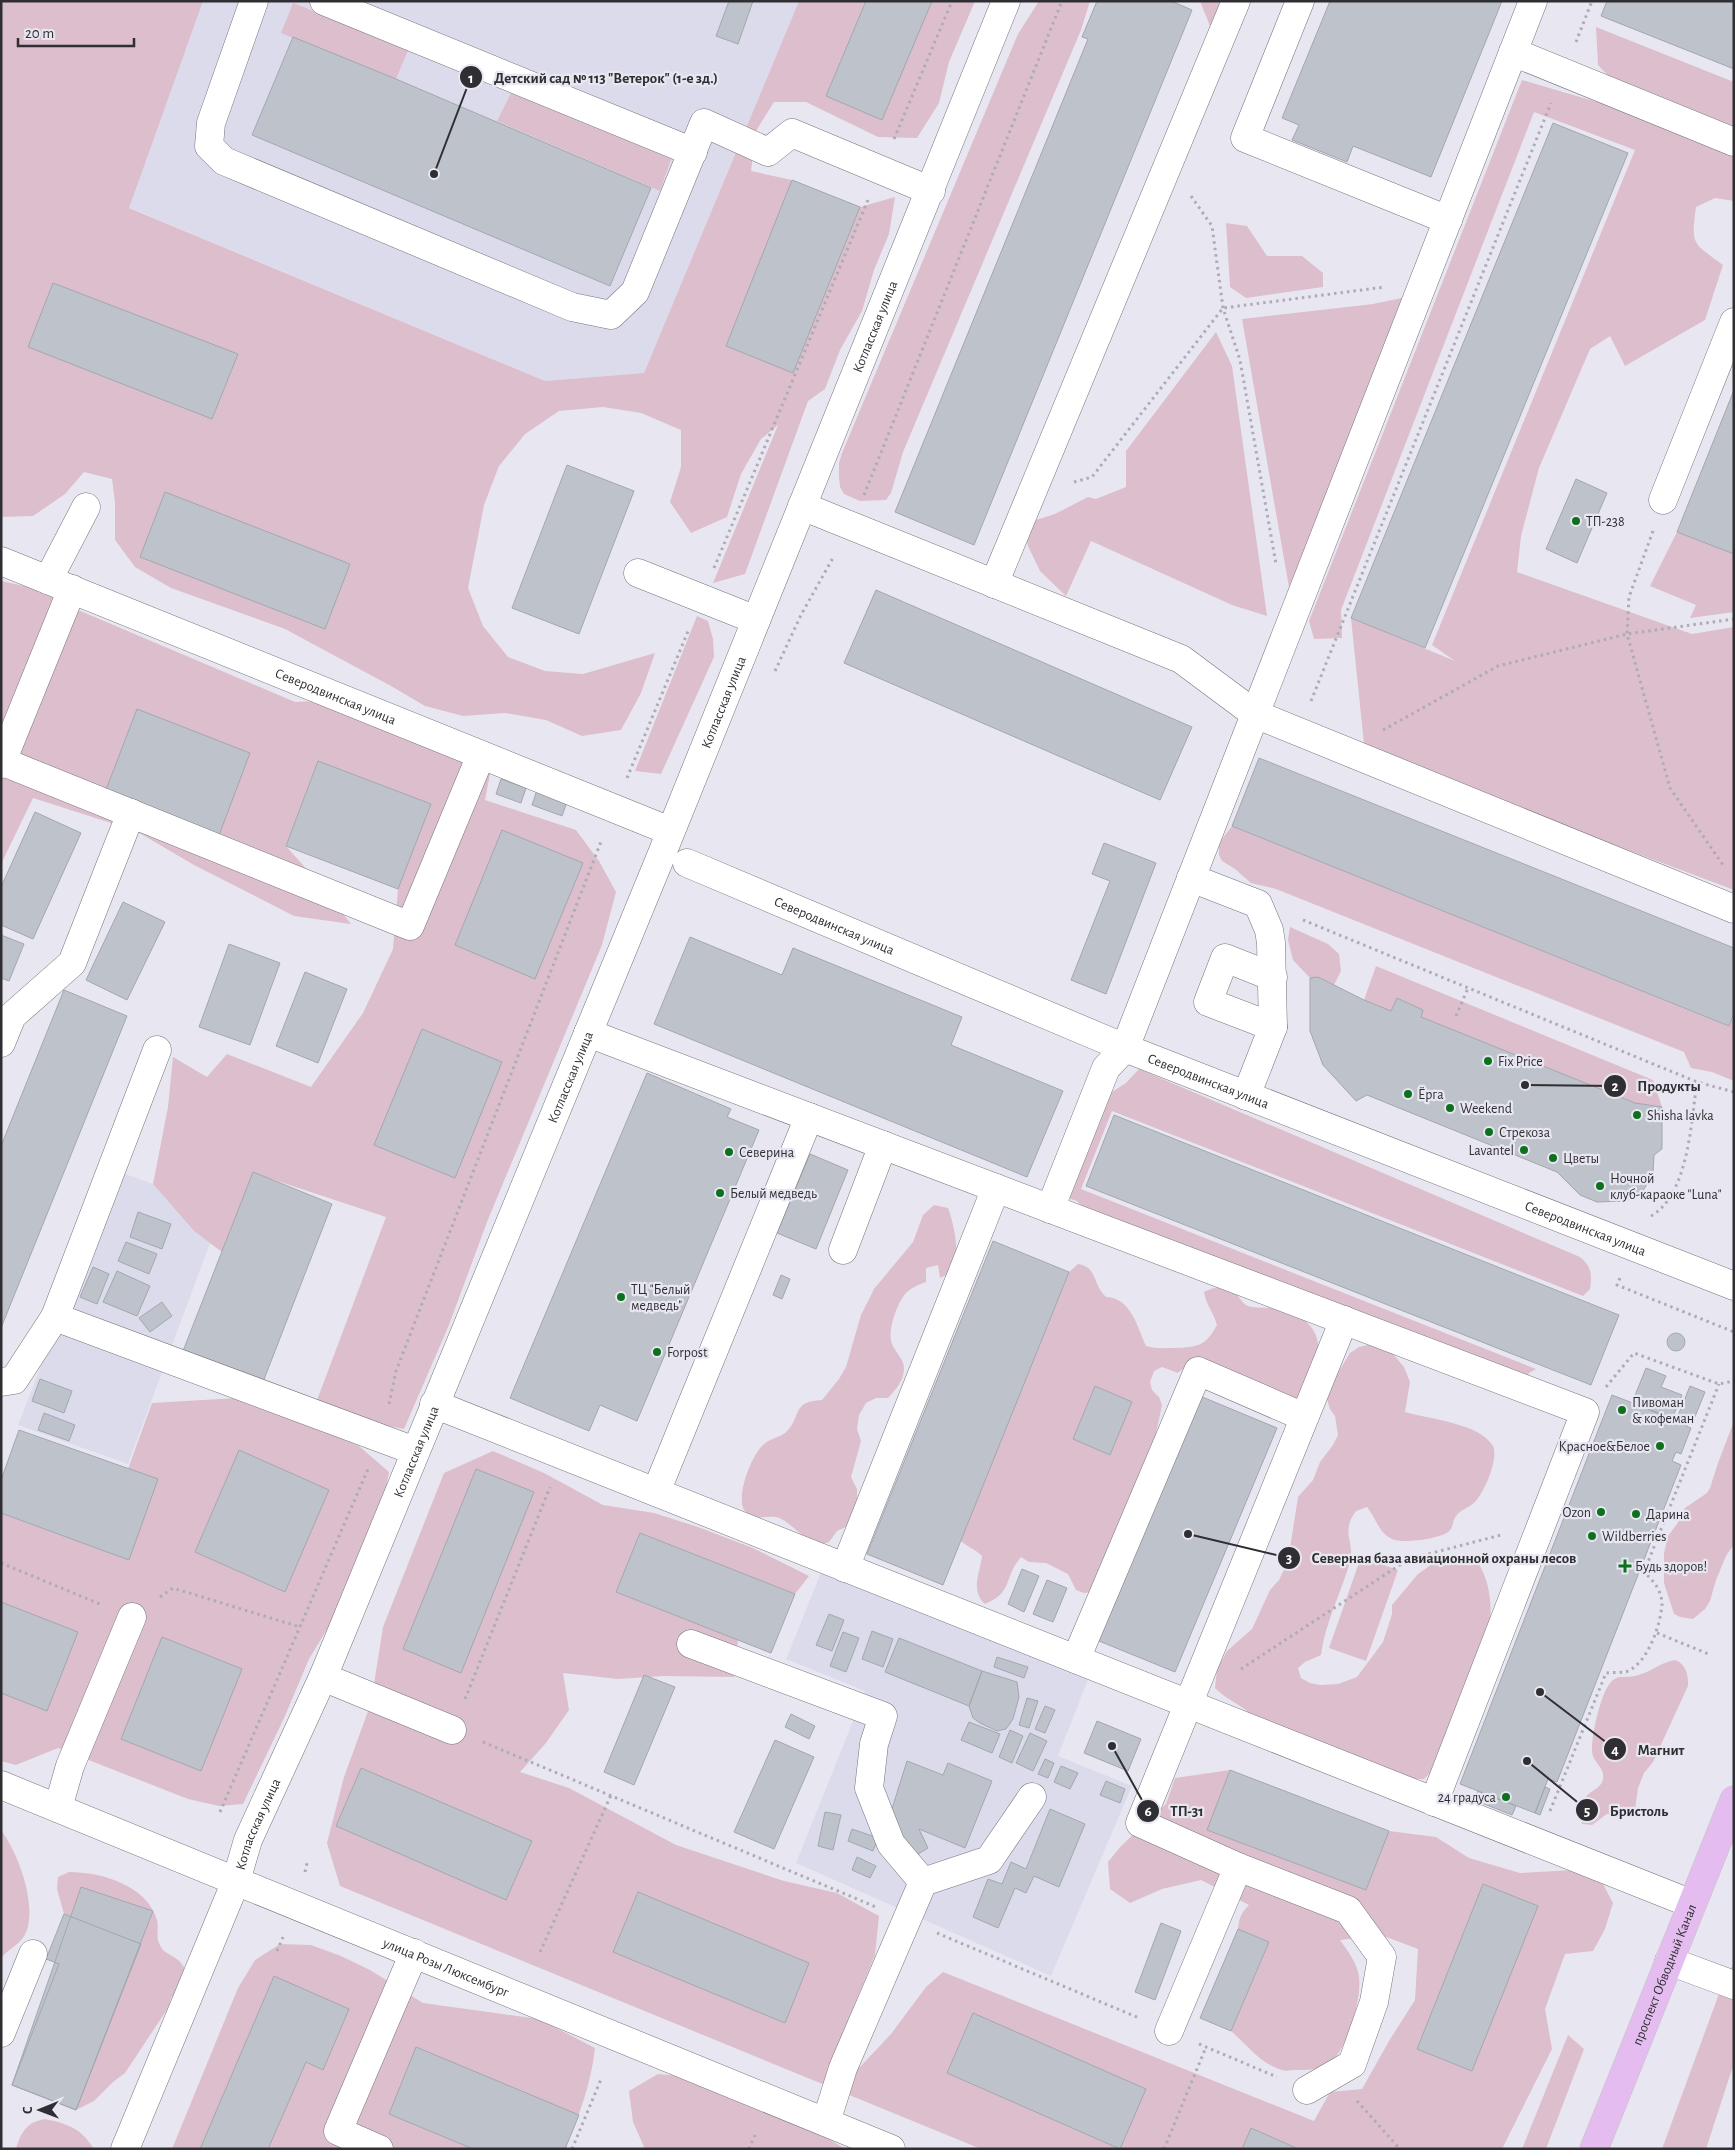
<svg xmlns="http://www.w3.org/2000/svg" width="1735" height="2150" viewBox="0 0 1735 2150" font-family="'Alegreya Sans',sans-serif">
<rect width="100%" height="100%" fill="#e8e7f1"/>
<path fill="#dcdbec" d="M203,1h596l-155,372 -99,8 -417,-174z
M117,1171l36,13 41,47 16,12 -82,221 -110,-39z
M822,1570l267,107 -31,79 74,30 -81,190 -255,-113 69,-172 -79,-32z"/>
<path fill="#ddbecd" d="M1,1h202l-74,207 416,173 99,-8 155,-372h176l-26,61 -10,41 -22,35 -39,-1 -72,-35h-32l-18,29 -5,40 41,9 68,27 35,-10 -6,37 -15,36 -12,41 -22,39 -15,39 -17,12 -63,173 -32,9 65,-158 -17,14 -20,35 -14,43 -36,16 -21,-31 11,-35v-37l-40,-17 -38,-6 -44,4 -34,23 -26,32 -15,39 -16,83 15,38 25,31 37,14 38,3 72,-21 -14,40 -20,37 -39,6 -36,-16 -41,-7 -42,3 -38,-10 -34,-20 -106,-57 -114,-41 -36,-21 -20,-27v-38l-3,-23 -28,-7 -19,22 -32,22 -32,1z
M1039,1h51l-9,29 -178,422 -12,41 -5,7 -26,1 -16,-7 -4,-7 -1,-10v-14l3,-10 176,-419z
M1200,1h26l-8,24 -8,1z
M293,3l116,45 -13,31 -115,-46z
M1596,27l138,55v119l-19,-3 -19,9c-5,39 -4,35 27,58l-18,55 -80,46 -15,-30 -20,13 -51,119 -18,68 -4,36 175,62 42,-7v263l-342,-129 5,-4 -33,-13 -13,-126 104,43 -23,-16 203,-495 -101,-38 -193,498 1,28 -28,1 -5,-18 213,-541 85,25 9,-21 -18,-19z
M511,93l160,66 -11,32 -163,-70z
M1226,223l21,3 20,30h35l21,17v14l-77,11 -16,-11z
M1411,296l-122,291 -47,-268 131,-15z
M1216,332l16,34 35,250 -35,-11 -141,-64 -25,55 -26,-25 -12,-25 -2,-10 3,-9 7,-7 19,-6 33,-17 8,2 30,-12v-36z
M1677,532l57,22v58l-44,6 6,-13 -46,-19z
M1,581l37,8 33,18 224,95 42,-2 154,69 -6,31 91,30 23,31 17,31 -14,53 -115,277 -38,103 -45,104 -37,-7 -50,-22 69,-183 -133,-44 -31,79 -28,-21 -41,-47 15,-77 5,-50 34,20 20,-23 84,33 52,-74 30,-64 5,-60 33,-85 -113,-43 -32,85 32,36 33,42 -57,-8 -100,-51 -58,-34 -103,-33 -32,66z
M697,616l11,5 5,18 1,18 -53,117 -26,-3z
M1232,826l496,200 6,-9v64l-22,-9 -21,-4 -7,-16 -408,-163 -25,-6 -16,-14 -13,-8 -3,-6v-9l3,-7z
M1290,927l38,17 11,10 2,17 -7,14 -24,-7 -17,-18 -5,-20z
M1376,966l277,114 9,27 -27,-4 -214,-86 1,-7 -24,-12 -7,13 -27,-11z
M1139,1069l441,188c12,10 12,18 10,32l-7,7 -471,-185 -31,78 455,180 -7,4 -3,8 -439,-169 -10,-11 -9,-3 41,-104 17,-11z
M934,1205l14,3c5,13 15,53 2,64 -2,3 -7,4 -10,6l-2,-13 -12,3v14c-8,3 -14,5 -20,11 -9,10 -19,38 -14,51 3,8 12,15 12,24 0,13 -8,21 -16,30h-12l-10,5 -7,12 -2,14 4,12 -10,36 6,12v12l-9,25 -11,5 -8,11 -11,4c-13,-6 -31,-27 -42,-29 -7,-1 -17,1 -24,1 -2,-2 -6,-5 -8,-8 -8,-14 7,-53 18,-64 6,-7 16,-8 23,-13 17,-14 5,-32 37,-33l17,-21 7,-12 15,-52 13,-26 39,-47 10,-27z
M1078,1264c20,3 14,20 28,33 25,1 31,29 40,49 10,3 18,2 28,2 23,-1 31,-1 43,-23 -3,-12 -11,-20 -13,-33 8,-4 20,-8 29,-2 5,4 7,11 13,15 7,4 18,2 26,3 30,4 53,21 45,54 -2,11 -9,22 -13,32l-8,4 -112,-30 -6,5 -16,-6 -8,4 -4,11 2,8 7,7 3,8 -7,33 -62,154 -9,1 -8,-3 -8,-16 -22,-11 -17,-1 -8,-5c-18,21 -7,35 -36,47 -15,-13 -5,-31 -3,-48 -7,-7 -15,-9 -22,-16l109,-268z
M1368,1345h10l11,4 15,18 6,15 -5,30c23,7 75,11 88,34 6,13 -9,47 -18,56 -6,6 -14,7 -19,14 -4,5 -2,12 -8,16 -9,7 -46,12 -56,7 -14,-7 -16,-21 -25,-32l-11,4c-16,21 -1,30 -6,51 -9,31 -25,61 -29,93l-16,7 -7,6 3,10 9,5 10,2 18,-1 19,-7 26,-35 9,-28v-9l26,-31 17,-12 24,-6 20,8c10,18 13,37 11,58l-57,148 -9,9h-11l-161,-63c-11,-12 -27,-17 -37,-28l2,-19 10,-18 25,-22 18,-39 9,-10 9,-19 10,-64 15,-17 7,-18 13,-17 5,-10 -3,-19 -5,-7 -3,-10 6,-18 17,-28 9,-6z
M237,1398l45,15 77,33 30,26 -8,43 -43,96 -29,48 -24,57 -42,88 -24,2 -31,-7 -130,-51 -42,17 -15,-4v-248l128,46 -1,-90 24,-66z
M1734,1421l-1,125 -7,10 -10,24 -6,21 -5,8 -12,10 -13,-2 -6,-3 -10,-31v-30l4,-17 9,-12 8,-16 22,-15 3,-5 8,-25z
M493,1451l51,22 59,32 51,8 44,14 55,21 56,28 -14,18 -155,-61 -24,59 122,48 -4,37 -71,-1 -45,3 -55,-6 6,37 -23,33 -26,29 49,16 107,57 108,36 53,12 42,23 -4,39 -26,63 -9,33 20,16 31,-33 35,-47 17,-15 371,149 16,-29 32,-3 27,-48 26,-41 3,-51 -37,-14 -41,5c8,11 17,23 19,37 3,21 -11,68 -26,83 -11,10 -22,10 -35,10 -6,0 -14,2 -19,-1 -19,-6 -34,-26 -48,-38l38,-89 -31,-13c1,-11 3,-16 11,-24l-48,-25 -39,9 -32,14 -20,-14 -2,-27 13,-16 45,-42 9,-26 55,-8 -22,60 158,60 23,-59 47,6 33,21 51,15 53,-3 18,5 12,9 10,19 -8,26 -12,22 -28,3 -20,55 7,40 -50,100h-521l-641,-263 -13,-43 17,-66 27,-74 12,-76 61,-154z
M1361,1557l37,13 -32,91 -37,-13z
M1674,1660c11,2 15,15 14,26l-35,76 -9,11 -6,15 -3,21 -7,6 -21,-1 -15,11 -10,-1c-5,-38 18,-29 21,-45 2,-12 -10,-16 -11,-27 -1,-15 9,-63 21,-72 6,-5 15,-2 22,-4 14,-3 25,-13 39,-16z
M1,1830c17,23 35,71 26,100 -4,13 -18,18 -26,28z
M69,1872c32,0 78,13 88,48 2,7 -1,16 2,23 3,10 12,11 19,17 3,2 5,6 7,9l-7,21 -7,8 -3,10 -43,65 -12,9 -19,19 -18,9 64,-166 -76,-30 -7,-25 1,-12z
M280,1944l31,1 30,11 29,14 53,33 116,16 56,29c-4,37 -16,67 -30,101h-393l66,-161 17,-28z
M1734,1962v101l-28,86h-44l65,-177 5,-5z
M1568,2035l16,14 -38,100h-24z
M658,2074l33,3 119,50 35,22h-200l-12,-27 -4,-31z
M45,2119c23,5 36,9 49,30h-78c5,-17 11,-27 29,-30z"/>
<path fill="#bec3cb" stroke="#a2a7af" d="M729,1h24l-15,43 -22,-8z
M866,1h66l-50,119 -56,-24z
M1097,1h74l21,9 -218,535 -79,-33 193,-473 -6,-2z
M1330,1h172l-71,176 -78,-31 -6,16 -55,-22 7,-15 -17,-7z
M1607,1h127v68l-133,-53z
M293,37l103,42 255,109 -41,98 -358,-151z
M1553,123l75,30 -203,495 -74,-30z
M792,180l68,27 -67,166 -67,-27z
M53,283l185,71 -26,65 -184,-72z
M1734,390v164l-57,-22z
M567,465l67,26 -55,143 -67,-26z
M1576,479l31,14 -30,70 -31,-14z
M165,492l185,72 -25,65 -185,-72z
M876,590l316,137 -32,73 -316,-137z
M137,709l113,44 -32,85 -114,-43z
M1259,758l475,190v65l-5,13 -497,-200z
M318,761l113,43 -33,85 -112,-43z
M501,779l25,9 -5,15 -25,-9z
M537,790l30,12 -5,14 -30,-11z
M35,812l46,21 -48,106 -32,-14v-38z
M502,830l81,33 -48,116 -80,-34z
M1104,843l52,20 -50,131 -35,-14 39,-99 -18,-7z
M123,902l42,20 -38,78 -41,-20z
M1,935l23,9 -15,37 -8,-3z
M690,937l92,38 11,-27 169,69 -11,28 112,46 -36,86 -373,-153z
M229,944l51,19 -30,82 -51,-18z
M305,972l42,17 -29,74 -42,-17z
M1318,977l46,23 27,11 6,-13 26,12 -2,7 214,86 27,4v42l-8,6 -1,17 -6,12 -5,8 -17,9 -28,1 -17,-7 -23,-23 -190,-77 -11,6 -33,-36 -13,-34v-53z
M64,990l63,26 -126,312v-182z
M422,1029l80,33 -47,116 -81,-33z
M647,1073l84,36 -4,8 32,13 -122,291 -37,-16 -11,26 -79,-33z
M1114,1115l505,200 -28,70 -505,-199z
M810,1154l38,16 -32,79 -39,-16z
M253,1172l79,32 -69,178 -80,-31z
M138,1212l33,12 -9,25 -32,-12z
M993,1241l76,31 -126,313 -76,-31z
M126,1242l31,12 -8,20 -31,-13z
M93,1267l16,7 -12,30 -17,-7z
M117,1271l33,15 -13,30 -34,-14z
M781,1275l9,4 -8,20 -9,-4z
M162,1302l10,14 -22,16 -11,-14z
M1667 1342a9 9 0 1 1 18 0a9 9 0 1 1-18 0Z
M1646,1368l20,8 -5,11 21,8 -10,24 -40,-16z
M40,1379l32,12 -8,22 -32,-12z
M1095,1386l37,16 -22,53 -37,-16z
M1690,1386l15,6 -13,32 -15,-6z
M1612,1395l75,29 -1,2 5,2 -10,26 -5,-2 -4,9 9,4 -124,317 -9,-3 -13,34 -75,-29z
M1200,1396l77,32 -102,244 -76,-31z
M44,1413l31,12 -6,16 -31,-11z
M19,1430l139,49 -29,81 -128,-47v-33z
M239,1450l90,40 -44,102 -90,-40z
M476,1469l58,23 -73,181 -58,-24z
M640,1533l155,61 -24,59 -155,-61z
M1022,1569l17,7 -15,36 -16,-8z
M1047,1580l20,8 -14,34 -20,-8z
M1,1602l77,30 -31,79 -46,-18z
M829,1614l15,6 -12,31 -16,-6z
M872,1631l21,8 -10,28 -21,-8z
M843,1632l16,6 -13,34 -16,-6z
M162,1637l80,32 -41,102 -80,-32z
M899,1638l83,33 -13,35 -84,-34z
M997,1657l31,10 -4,11 -30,-11z
M982,1671l35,11 2,15 -6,22 -7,10 -9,2 -17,-8 -7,-5 -4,-12z
M644,1675l31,12 -41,98 -30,-13z
M1027,1698l11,3 -9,27 -10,-3z
M1045,1706l10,4 -10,23 -10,-4z
M791,1714l24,12 -6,13 -24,-12z
M1097,1721l44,18 -13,32 -44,-18z
M969,1722l31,12 -8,19 -31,-13z
M1010,1730l13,6 -11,27 -13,-6z
M1030,1733l17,8 -14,30 -17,-8z
M775,1740l39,17 -40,92 -40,-17z
M1045,1759l9,4 -6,15 -10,-4z
M907,1761l36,14 5,-12 44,18 -27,67 -46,-19 9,19 -13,8 -25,-41z
M1061,1766l17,7 -8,16 -16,-7z
M361,1768l171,73 -26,59 -170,-74z
M1230,1770l159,61 -23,59 -159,-60z
M1106,1781l19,8 -5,14 -20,-8z
M1545,1787l5,2 -10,26 -5,-2z
M1478,1791l38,15 -4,9 -38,-15z
M1050,1809l35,15 -26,63 -25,-11 -8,17 -11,-5 -17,40 -25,-11 15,-38 14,5 9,-22 15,7z
M825,1812l16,3 -8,35 -15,-4z
M852,1829l26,9 -5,13 -25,-10z
M857,1857l19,9 -6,12 -18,-8z
M1483,1884l55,22 -66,165 -55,-22z
M81,1887l72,24 -77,199 -64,-25z
M638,1892l171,71 -24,60 -172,-71z
M64,1914l77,30 -65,166 -64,-25 47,-121 -13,-5z
M1161,1923l20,8 -26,69 -20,-8z
M1238,1929l31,13 -38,89 -31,-13z
M274,1976l75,33 -26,61 -17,-8 -38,87h-68z
M973,2013l173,76 -26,60 -173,-76z
M416,2047l163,68 -14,34h-92l-84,-35z
M1251,2128l43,19 4,2h-56z"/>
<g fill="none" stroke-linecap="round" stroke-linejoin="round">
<g stroke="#74747c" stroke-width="29">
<g id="minor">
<path d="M254,1l-43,122 -2,23 15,15 348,146 39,8 24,-23 69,-169 64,29 24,-19 139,58"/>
<path d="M324,1l369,151"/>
<path d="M1300,1l-55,137 203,82"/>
<path d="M1513,52l221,90"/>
<path d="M1663,500l71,-178"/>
<path d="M802,506l379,153 74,55 479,195"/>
<path id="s1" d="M1,561l669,270"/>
<path d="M638,573l118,47"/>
<path d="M48,580l38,-73"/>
<path d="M994,584l242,-583"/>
<path d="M1,761l409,165 71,-171"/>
<path d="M1,764l71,-175"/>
<path id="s2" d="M687,863l438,185 609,238"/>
<path d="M1191,878l67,26 11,26 2,13 2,84 -27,69"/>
<path d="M1273,1027l-65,-25 17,-44 48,19"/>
<path d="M588,1033l997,379 -151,390"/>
<path d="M1,1043l11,-27 60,-53 59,-150"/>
<path d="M1050,1209l56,-141 19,-20 408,-1047"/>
<path d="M843,1250l40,-105"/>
<path d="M55,1317l360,134"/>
<path d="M1,1382l13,-2 41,-63 102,-267"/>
<path d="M434,1404l1258,500"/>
<path d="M656,1492l153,-375"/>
<path d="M845,1568l151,-380"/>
<path d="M691,1644l192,72 -9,28 -5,44 22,56 32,38"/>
<path d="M1076,1659l122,-288 106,46"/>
<path d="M323,1677l129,53"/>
<path id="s3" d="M1,1785l890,364"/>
<path d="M58,1808l12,-42 62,-149"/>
<path d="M1238,1867l110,43 34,47 -8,45 -22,62 -45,26"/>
<path d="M1669,1961l65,24"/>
<path d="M1169,2031l69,-164 -98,-44 204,-503"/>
<path d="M1,2033l32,-79"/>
<path d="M826,2122l17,-54 80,-186 66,-22 43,-63"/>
<path id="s4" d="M125,2149l111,-268 12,-41 75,-163 338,-821 345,-855"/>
<path d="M379,2149l-41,-18 76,-178"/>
</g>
</g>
<g stroke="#c5c4c6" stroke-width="29">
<g id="major">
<path id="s5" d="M1594,2149l140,-349"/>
</g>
</g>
<path stroke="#adacb4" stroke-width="3" stroke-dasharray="2.5 4" stroke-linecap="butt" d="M1576,42l16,-41
M894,139l58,-138
M1191,196l21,30 11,82 17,52 36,204
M1074,482l18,-5 131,-169 162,-21
M864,495l198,-494
M1653,531l-24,66 -2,37 43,154 55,80
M714,568l154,-368
M775,671l26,-56 33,-59
M1311,701l240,-598
M1383,730l115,-64 129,-32 107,-15
M627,778l62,-149
M1303,920l394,162 37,10
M1456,1016l12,-28
M1651,1216c38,-22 40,-95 46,-134
M1620,1278l-3,7 117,47
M1606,1387l28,-34 85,31 15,-3
M389,1404l7,-33 206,-532
M1,1563l99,41
M160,1597l13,-9 127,39
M1657,1633l54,22
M1241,1669l168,-110 92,-24
M465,1699l85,-212
M483,1742l393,165
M1550,1811l56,-138c6,-1 13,0 19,-1 22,-6 36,-48 37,-68 0,-13 -9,-24 -18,-32l75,-188
M220,1812l148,-343
M305,1872l2,-9
M937,1933l202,85
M277,1951l6,-14
M540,1952l71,-157
M1199,2044l78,33
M1357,2101l43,48
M572,2149l30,-72
M749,2149l6,-14
M1164,2149l42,-102"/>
<use href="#minor" stroke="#fff" stroke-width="28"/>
<use href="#major" stroke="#e4bcf0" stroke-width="28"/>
</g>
<g fill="#0d701f" stroke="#e8e7f1" stroke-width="2">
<circle cx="1576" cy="521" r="5"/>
<circle cx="1488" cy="1061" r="5"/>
<circle cx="1408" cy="1094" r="5"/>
<circle cx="1450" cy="1108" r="5"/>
<circle cx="1637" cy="1115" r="5"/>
<circle cx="1489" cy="1132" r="5"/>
<circle cx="1524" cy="1150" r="5"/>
<circle cx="729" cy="1152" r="5"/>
<circle cx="1553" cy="1158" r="5"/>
<circle cx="1600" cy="1186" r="5"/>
<circle cx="720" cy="1193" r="5"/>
<circle cx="621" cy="1297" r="5"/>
<circle cx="657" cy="1352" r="5"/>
<circle cx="1622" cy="1410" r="5"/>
<circle cx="1660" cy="1446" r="5"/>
<circle cx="1601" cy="1512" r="5"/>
<circle cx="1636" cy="1514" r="5"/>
<circle cx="1592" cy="1536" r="5"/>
<path d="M1622.5 1558.5h5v5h5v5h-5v5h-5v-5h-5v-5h5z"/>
<circle cx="1506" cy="1797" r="5"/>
</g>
<g text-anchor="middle" stroke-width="4.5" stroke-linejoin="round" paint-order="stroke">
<g font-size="14" fill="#2f2e32" stroke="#e8e7f1">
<text dy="5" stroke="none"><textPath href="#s4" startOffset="1971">Котласская улица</textPath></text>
<text dy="5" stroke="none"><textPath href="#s1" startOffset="361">Северодвинская улица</textPath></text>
<text dy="5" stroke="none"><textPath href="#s4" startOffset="1566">Котласская улица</textPath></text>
<text dy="5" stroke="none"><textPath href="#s2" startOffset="160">Северодвинская улица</textPath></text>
<text dy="5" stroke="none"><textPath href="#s4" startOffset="1161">Котласская улица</textPath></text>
<text dy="5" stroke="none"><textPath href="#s2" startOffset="565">Северодвинская улица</textPath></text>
<text dy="5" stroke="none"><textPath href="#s2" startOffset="970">Северодвинская улица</textPath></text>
<text dy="5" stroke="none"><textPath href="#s4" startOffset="756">Котласская улица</textPath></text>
<text dy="5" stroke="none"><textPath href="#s4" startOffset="351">Котласская улица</textPath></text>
<text dy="5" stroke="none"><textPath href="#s3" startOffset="481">улица Розы Люксембург</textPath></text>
<text dy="5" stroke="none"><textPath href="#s5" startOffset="188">проспект Обводный Канал</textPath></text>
</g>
<g font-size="14" fill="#2f2e32" stroke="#e8e7f1" text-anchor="start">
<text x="1586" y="526">ТП-238</text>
<text x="1498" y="1066">Fix Price</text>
<text x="1418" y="1099">Ёрга</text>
<text x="1460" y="1113">Weekend</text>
<text x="1647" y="1120">Shisha lavka</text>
<text x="1499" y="1137">Стрекоза</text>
<text x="1514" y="1155" text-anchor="end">Lavantel</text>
<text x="739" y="1157">Северина</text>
<text x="1563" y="1163">Цветы</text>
<text x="1610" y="1183">Ночной<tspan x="1610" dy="16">клуб-караоке "Luna"</tspan></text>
<text x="730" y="1198">Белый медведь</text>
<text x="631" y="1294">ТЦ "Белый<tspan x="631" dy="16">медведь"</tspan></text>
<text x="667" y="1357">Forpost</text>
<text x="1632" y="1407">Пивоман<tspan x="1632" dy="16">&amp; кофеман</tspan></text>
<text x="1650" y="1451" text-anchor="end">Красное&amp;Белое</text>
<text x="1591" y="1517" text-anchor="end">Ozon</text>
<text x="1646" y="1519">Дарина</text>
<text x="1602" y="1541">Wildberries</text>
<text x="1635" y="1571">Будь здоров!</text>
<text x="1496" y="1802" text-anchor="end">24 градуса</text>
</g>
</g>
<path fill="none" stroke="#2f2e32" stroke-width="2" d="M434 174L471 77M1525 1085L1615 1086M1188 1534L1289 1558M1540 1692L1615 1749M1527 1761L1587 1810M1112 1746L1148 1811"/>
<g fill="#2f2e32" stroke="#e8e7f1" stroke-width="2">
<circle cx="434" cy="174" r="5"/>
<circle cx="1525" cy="1085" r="5"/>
<circle cx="1188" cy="1534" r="5"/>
<circle cx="1540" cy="1692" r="5"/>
<circle cx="1527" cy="1761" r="5"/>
<circle cx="1112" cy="1746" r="5"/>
<circle cx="471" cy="77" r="12"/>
<circle cx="1615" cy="1086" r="12"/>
<circle cx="1289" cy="1558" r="12"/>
<circle cx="1615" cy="1749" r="12"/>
<circle cx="1587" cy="1810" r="12"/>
<circle cx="1148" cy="1811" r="12"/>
</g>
<g font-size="15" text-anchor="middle" font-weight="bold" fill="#fff">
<text x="471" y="83">1</text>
<text x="1615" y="1091">2</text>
<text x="1289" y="1563">3</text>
<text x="1615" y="1755">4</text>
<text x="1587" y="1816">5</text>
<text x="1148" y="1816">6</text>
</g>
<g font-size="15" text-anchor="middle" font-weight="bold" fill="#2f2e32" stroke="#e8e7f1" stroke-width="4.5" stroke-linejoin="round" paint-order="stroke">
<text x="606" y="83">Детский сад № 113 "Ветерок" (1-е зд.)</text>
<text x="1669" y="1091">Продукты</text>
<text x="1444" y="1563">Северная база авиационной охраны лесов</text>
<text x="1661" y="1755">Магнит</text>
<text x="1639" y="1816">Бристоль</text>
<text x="1187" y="1816">ТП-31</text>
</g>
<rect width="1735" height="2150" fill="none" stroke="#2f2e32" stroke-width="5"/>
<g transform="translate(40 2110) rotate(269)" stroke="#e8e7f1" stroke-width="4" paint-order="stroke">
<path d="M0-4L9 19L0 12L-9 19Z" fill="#2f2e32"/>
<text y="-8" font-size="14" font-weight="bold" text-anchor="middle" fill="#2f2e32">С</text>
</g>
<path d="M18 38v8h116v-8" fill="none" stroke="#2f2e32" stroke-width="2.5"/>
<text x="25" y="38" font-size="15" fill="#2f2e32" stroke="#e8e7f1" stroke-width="4" paint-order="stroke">20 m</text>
</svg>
